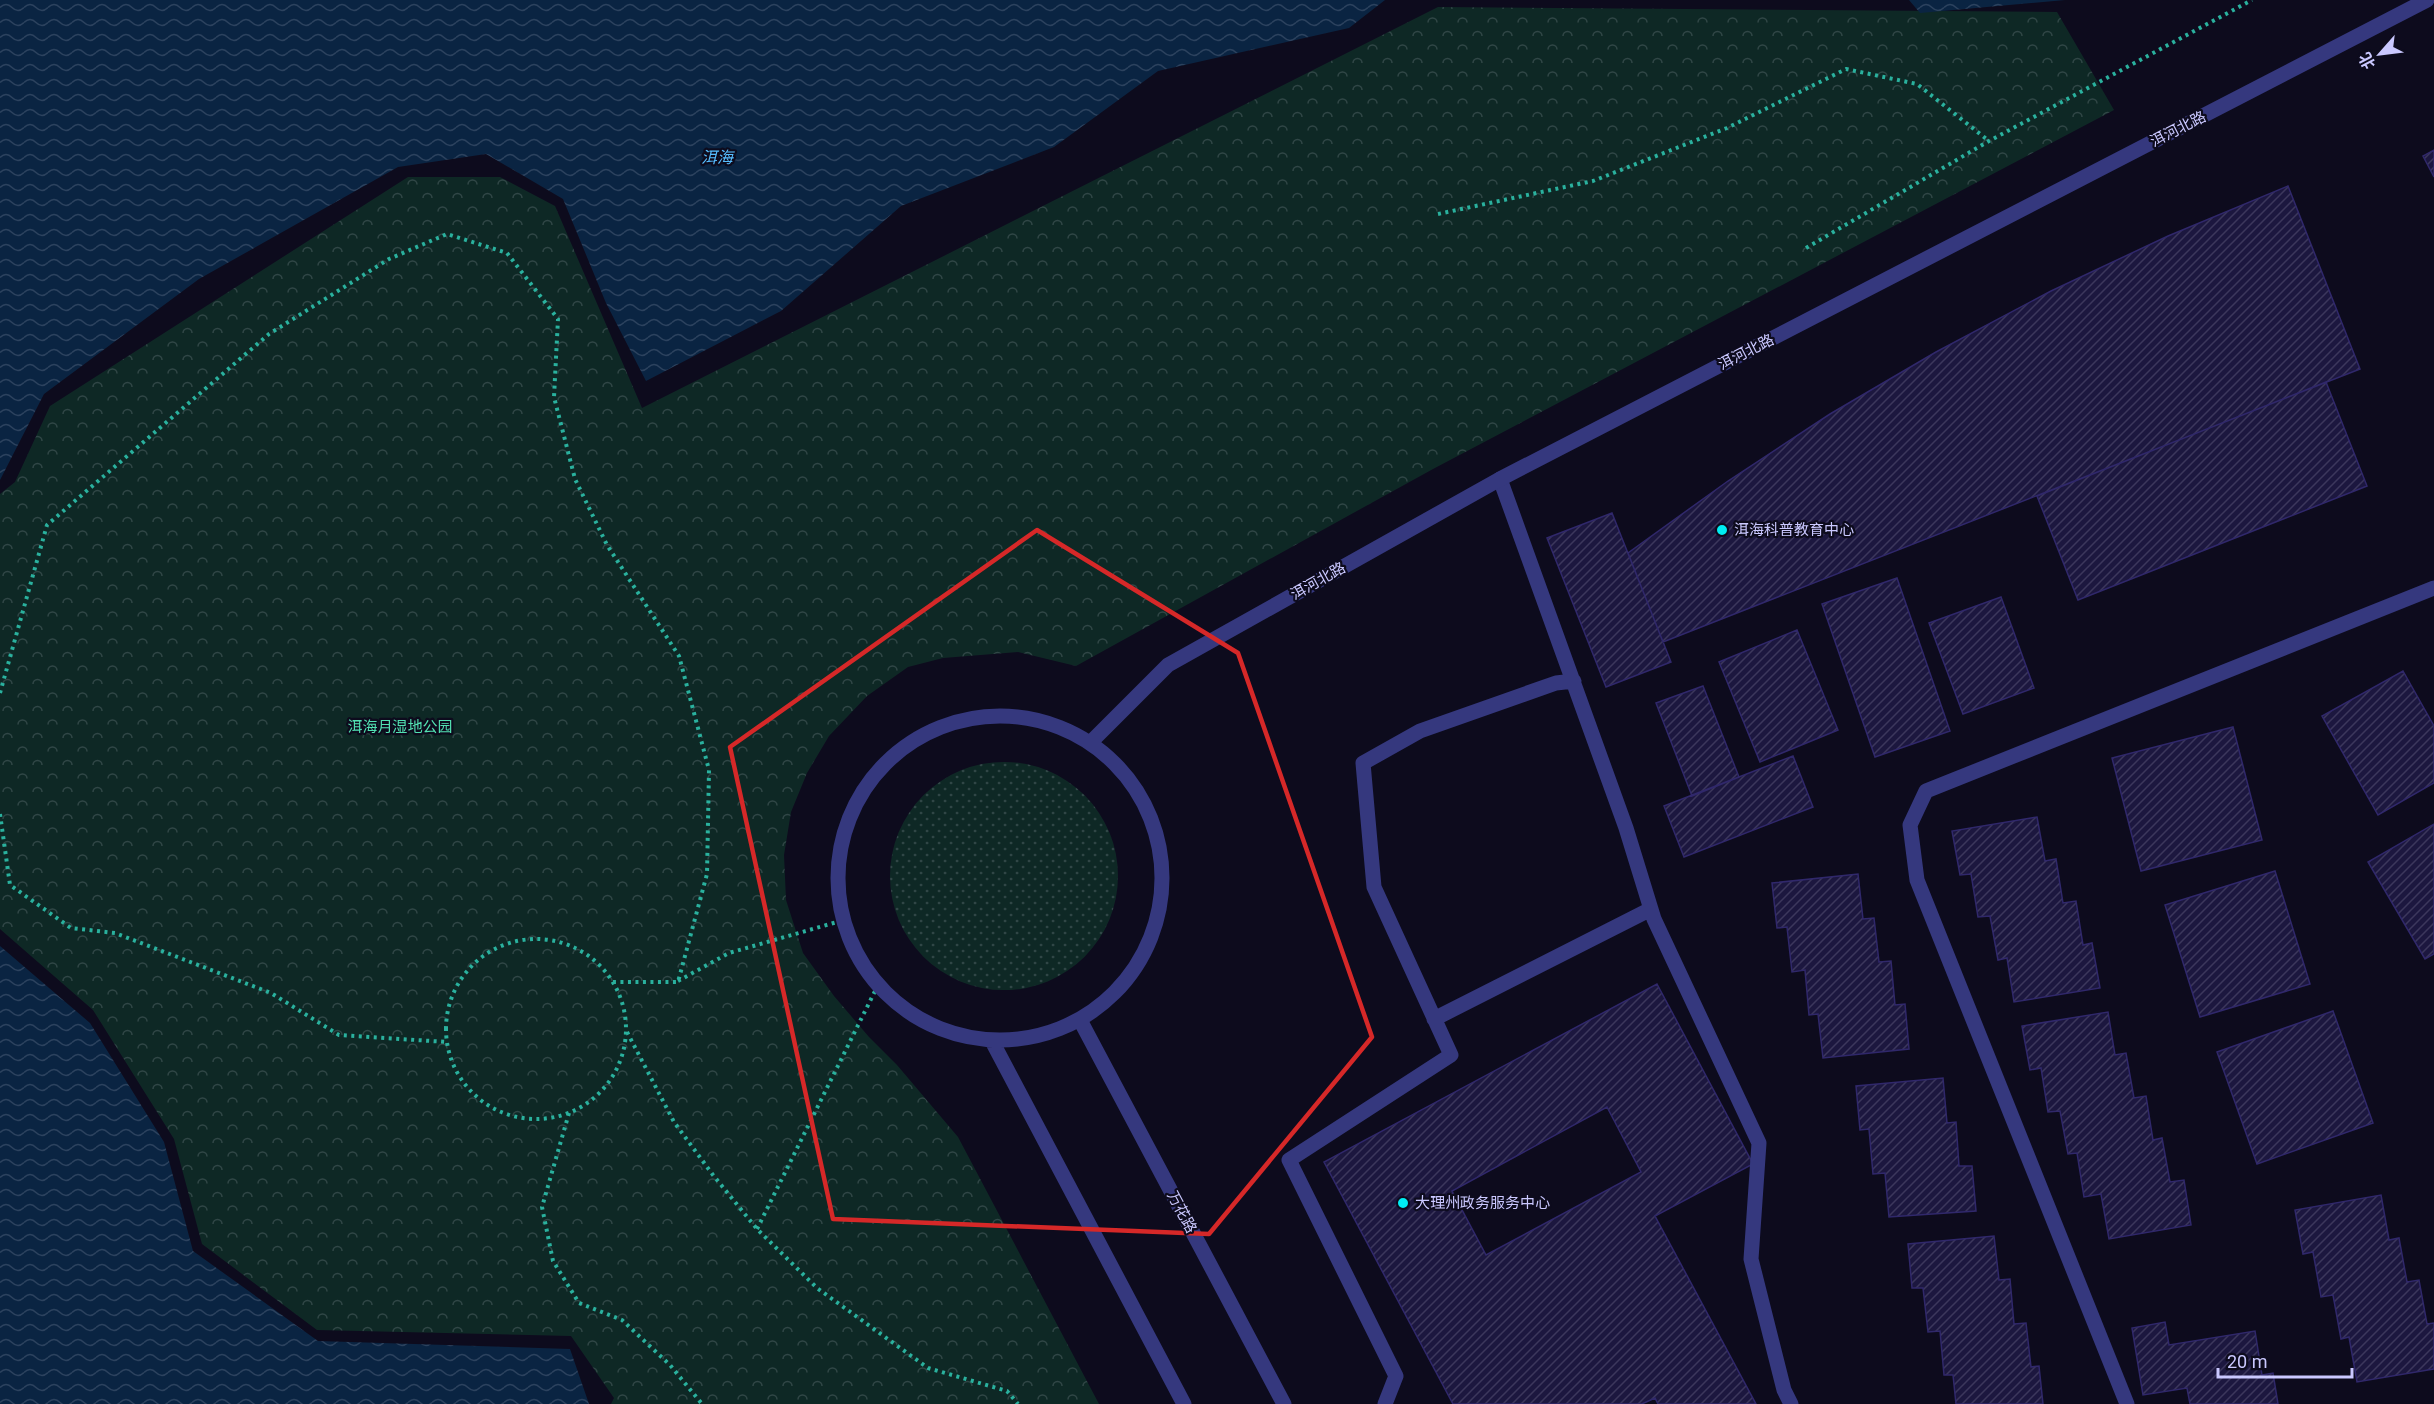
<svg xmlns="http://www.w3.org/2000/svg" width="2434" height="1404" viewBox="0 0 2434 1404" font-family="Roboto,'Noto Sans SC',sans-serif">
<defs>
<pattern id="grass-dots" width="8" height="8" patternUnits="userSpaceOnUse" patternTransform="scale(1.5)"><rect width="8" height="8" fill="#0e2825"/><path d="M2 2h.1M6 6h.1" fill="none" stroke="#304646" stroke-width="1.8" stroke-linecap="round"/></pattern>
<pattern id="forest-crowns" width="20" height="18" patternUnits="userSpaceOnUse" patternTransform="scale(1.5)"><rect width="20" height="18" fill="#0e2825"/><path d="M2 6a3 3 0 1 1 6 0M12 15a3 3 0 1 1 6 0" fill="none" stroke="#304646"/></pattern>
<pattern id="water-waves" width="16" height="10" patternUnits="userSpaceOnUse" patternTransform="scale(1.5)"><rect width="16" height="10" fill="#0a2442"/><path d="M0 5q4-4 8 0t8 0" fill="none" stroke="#2c425e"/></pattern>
<pattern id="building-hatch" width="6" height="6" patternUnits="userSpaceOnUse" patternTransform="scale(1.5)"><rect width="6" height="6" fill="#1c173f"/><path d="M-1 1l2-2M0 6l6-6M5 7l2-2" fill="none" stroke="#3c375c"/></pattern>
</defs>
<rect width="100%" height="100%" fill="#0d0b1d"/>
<path fill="url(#grass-dots)" d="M890 876a114 114 0 1 1 228 0a114 114 0 1 1-228 0Z"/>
<path fill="url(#forest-crowns)" d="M1438,7l619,5 57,98 -681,359 -357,197 -58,-14 -75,6 -35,9 -41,29 -38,40 -22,37 -16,39 -7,43 2,45 17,53 31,43 35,41 28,28 61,72 141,267h-488l3,-6 -43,-62 -254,-6 -115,-86 -28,-105 -81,-129 -93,-81v-435l15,-12 35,-76 358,-229h92l55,29 87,202z"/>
<path fill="url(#water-waves)" d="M0,0h1385l-36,28 -191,43 -104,76 -153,59 -120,105 -135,70 -40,-78 -43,-104 -77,-45 -88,13 -199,112 -155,115 -44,86z
M1909,0h156l-145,13z
M0,946l90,77 74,119 29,109 125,90 252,8 19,55h-589z"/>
<path fill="url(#building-hatch)" stroke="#30286b" stroke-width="1.5" fill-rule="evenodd" d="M2434,150v27l-11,-21z
M2288,186l72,183 -697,273 -35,-89 100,-72 102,-67 106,-62 115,-61 117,-55z
M2326,382l41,104 -289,114 -41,-104z
M1612,513l59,149 -65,25 -59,-149z
M1897,578l53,153 -75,26 -53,-153z
M2001,597l33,91 -71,26 -34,-91z
M1797,630l41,100 -78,32 -41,-100z
M2403,671l31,55v57l-56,32 -56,-99z
M1703,686l36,91 -47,19 -36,-93z
M2233,727l29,113 -121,31 -29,-113z
M1793,756l20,51 -129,50 -20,-51z
M2037,817l8,44 11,-2 7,44 13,-2 7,44 9,-2 8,45 -86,14 -7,-44 -9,2 -8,-44 -12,1 -7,-43 -11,1 -8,-44z
M2434,824v130l-9,5 -57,-97z
M2275,871l35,113 -110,33 -35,-112z
M1858,874l5,45 11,-1 5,44 12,-1 4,44 10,-1 4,45 -86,9 -5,-44 -9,1 -4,-45 -13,2 -5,-45 -10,1 -5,-45z
M1657,984l96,180 -98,52 101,188h-98l-3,-6 -13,6h-189l-129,-242zM1607,1107l34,65 -155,83 -34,-64z
M2333,1011l40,112 -116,41 -40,-112z
M2108,1012l7,43 11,-2 8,45 12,-2 7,44 9,-2 8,44 14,-2 7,45 -82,14 -8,-45 -17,3 -7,-44 -9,1 -8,-43 -12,1 -7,-44 -11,2 -8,-44z
M1943,1078l4,45 9,-1 3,44h13l4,45 -87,6 -4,-44 -12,1 -4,-45 -9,1 -4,-44z
M2381,1195l8,45 10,-2 8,44 12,-2 8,44 7,-1v46l-77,13 -8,-45 -8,2 -8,-44 -12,2 -8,-45 -10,2 -8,-44z
M1994,1236l5,44 11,-1 4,45 12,-1 5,44 8,-1 4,38h-87l-3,-29h-9l-4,-44 -12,1 -5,-44h-11l-4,-44z
M2165,1322l4,23 86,-14 7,44 11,-2 5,31h-88l-3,-16 -44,7 -11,-67z"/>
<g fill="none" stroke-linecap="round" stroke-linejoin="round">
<path stroke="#2ab19e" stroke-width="4" stroke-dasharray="3 4.5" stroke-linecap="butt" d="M1438,214l155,-33 134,-53 119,-59 71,15 72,57
M1806,248l183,-107 263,-141
M0,693l47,-168 222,-191 120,-75 58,-25 60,19 51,66 -4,78 21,82 32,66 72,111 30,114 -2,104 -29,108h-65
M0,814l10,71 61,43 44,5 156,60 68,42 108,7
M446 1029a90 90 0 1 1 180 0a90 90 0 1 1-180 0Z
M678,981l51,-28 115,-33
M627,1032l47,90 39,53 44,54 60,59 111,80 79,23 11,13
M569,1113l-27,94 11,54 26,42 43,17 48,45 32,39
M757,1229l121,-244"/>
<path stroke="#35387e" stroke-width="15" d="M1500,479l126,349 28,91 105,224 -8,116 33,131 7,14
M1434,1019l217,-110
M1385,1404l11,-28 -107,-216 162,-105 -77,-168 -11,-124 57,-32 136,-48 18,-2"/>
<path stroke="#35387e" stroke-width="15" d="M2127,1404l-210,-524 -7,-55 16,-34 508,-203"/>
<path stroke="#35387e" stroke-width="15" d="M838 878a162 162 0 1 1 324 0a162 162 0 1 1-324 0Z
M1091,742l77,-77 332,-186 927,-479
M1080,1020l204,384
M993,1043l191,361"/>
</g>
<path fill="none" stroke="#d62828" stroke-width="4.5" stroke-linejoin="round" d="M1037,530l201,123 134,384 -163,197 -376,-15 -103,-472z"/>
<g fill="#00edf3" stroke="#0d0b1d" stroke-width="2">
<circle cx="1722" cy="530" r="6"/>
<circle cx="1403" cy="1203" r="6"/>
</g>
<g text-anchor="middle" stroke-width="4.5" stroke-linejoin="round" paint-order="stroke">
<g font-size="15" fill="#cac8ff" stroke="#0d0b1d">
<text transform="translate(2178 129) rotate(-27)" y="5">洱河北路</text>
<text transform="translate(1746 352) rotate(-27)" y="5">洱河北路</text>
<text transform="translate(1318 581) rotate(-29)" y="5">洱河北路</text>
<text transform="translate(1182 1212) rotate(62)" y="5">万花路</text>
</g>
<g font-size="15" fill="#cac8ff" stroke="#0d0b1d" text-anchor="start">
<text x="1734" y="535">洱海科普教育中心</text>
<text x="1415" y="1208">大理州政务服务中心</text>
</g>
<g font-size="15" fill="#52e1b2" stroke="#0d0b1d">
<text x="400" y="732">洱海月湿地公园</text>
</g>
<g font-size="16" font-style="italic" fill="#56bdff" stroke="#0d0b1d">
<text x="717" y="163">洱海</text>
</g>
</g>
<g transform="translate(2380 54) rotate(242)" stroke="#0d0b1d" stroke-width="4.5" paint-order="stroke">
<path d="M0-4.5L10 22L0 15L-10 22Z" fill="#cac8ff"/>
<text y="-9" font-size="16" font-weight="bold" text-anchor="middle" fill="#cac8ff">北</text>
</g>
<path d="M2218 1368v9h134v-9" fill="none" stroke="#cac8ff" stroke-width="3"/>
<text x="2227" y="1368" font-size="18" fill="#cac8ff" stroke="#0d0b1d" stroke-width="4.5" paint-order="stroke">20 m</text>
</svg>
